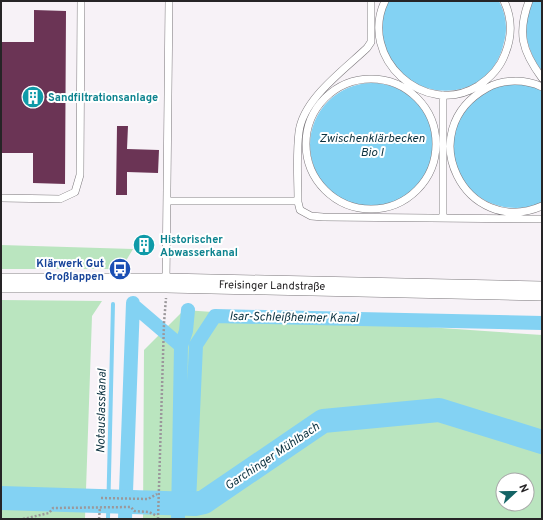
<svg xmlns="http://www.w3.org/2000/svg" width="543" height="520" viewBox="0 0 543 520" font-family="Overpass,sans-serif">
<rect width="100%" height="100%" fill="#f7f2f7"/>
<path fill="#bae5bf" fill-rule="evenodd" d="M1,245l132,4 -12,20h-120z
M1,300l101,1 -10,15 -7,203h-84z
M184,310l358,25v184h-399l1,-169zM503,480h24v24h-24z"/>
<path fill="#83d2f3" d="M388,1h111c7,13 9,27 5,41 -16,75 -123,59 -123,-17 0,-8 4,-17 7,-24z
M533,1h9v70c-15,-19 -23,-49 -9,-70z
M310 145a62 62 0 1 1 124 0a62 62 0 1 1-124 0Z
M507,84l22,1 13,5v113c-59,23 -114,-37 -79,-90 6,-9 14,-18 24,-23 6,-3 14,-4 20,-6z"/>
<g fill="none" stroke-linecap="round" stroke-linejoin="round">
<path stroke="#83d2f3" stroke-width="4" d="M167,503l3,8 8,6
M125,512l8,-4 4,-5
M108,519l5,-215"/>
<path stroke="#83d2f3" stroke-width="14" d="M133,305l48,41
M189,503l7,-158 19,-29 327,7
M125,519l8,-216
M178,519l3,-173 5,-15 2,-21"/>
<path stroke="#83d2f3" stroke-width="24" d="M1,498l163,5 31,1 9,-2 119,-81 116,-11 103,32"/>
</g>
<path fill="#6b3455" d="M34,10l32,1 -1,173 -32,-1v-30h-32v-111h33z
M117,126h11l-1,23 32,1 -1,23 -31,-1v23h-11z"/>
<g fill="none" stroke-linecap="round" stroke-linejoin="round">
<g stroke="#7c787c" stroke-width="8">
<path id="lane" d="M371,1v41l-4,6c-23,22 -64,51 -68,84 -3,23 -1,47 -1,70l2,8 11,6 12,1 219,2
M385,1c-27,56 39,118 93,85 12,-8 22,-18 27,-32 7,-17 7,-36 -1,-53
M529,1c-12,32 -7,50 13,77
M306 144a65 65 0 1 1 130 0a65 65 0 1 1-130 0Z
M542,87c-17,-8 -39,-8 -55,1 -77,43 -21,151 55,118
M1,198l59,1 15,-7 5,-17 1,-174
M167,201h131
M443,218v-123
M166,283l3,-282"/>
</g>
<g stroke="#7c787c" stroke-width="20">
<path id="secondary" d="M1,283h165l376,8"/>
</g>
<path stroke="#9b989b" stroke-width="2.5" stroke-dasharray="2 2" stroke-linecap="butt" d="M101,498l47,1 9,-5
M23,519l26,-6 4,-5 78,-1 3,4 15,1 8,4
M99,519l1,-12
M158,519l6,-196 2,-25"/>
<use href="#lane" stroke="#fff" stroke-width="7"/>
<use href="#secondary" stroke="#fff" stroke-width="19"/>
</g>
<defs>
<g id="building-disc" transform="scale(1.15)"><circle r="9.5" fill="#0f9aa8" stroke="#fff"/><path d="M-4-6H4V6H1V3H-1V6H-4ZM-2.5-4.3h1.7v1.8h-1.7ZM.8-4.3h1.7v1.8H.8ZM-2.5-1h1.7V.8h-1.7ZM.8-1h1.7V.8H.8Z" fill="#fff"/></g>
<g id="bus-disc" transform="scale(1.15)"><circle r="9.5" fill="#1a4fb4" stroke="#fff"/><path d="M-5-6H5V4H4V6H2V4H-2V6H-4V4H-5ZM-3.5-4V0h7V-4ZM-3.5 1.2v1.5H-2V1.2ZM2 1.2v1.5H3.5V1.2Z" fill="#fff"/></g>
</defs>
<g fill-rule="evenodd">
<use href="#building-disc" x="33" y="97"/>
<use href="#building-disc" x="144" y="245"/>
<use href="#bus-disc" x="120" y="269"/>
</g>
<g text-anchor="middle" stroke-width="4" stroke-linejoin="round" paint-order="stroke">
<g font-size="11" font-weight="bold" fill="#0d838f" stroke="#fff" text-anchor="start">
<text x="48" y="101">Sandfiltrationsanlage</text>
<text x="160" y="243">Historischer<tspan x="160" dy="13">Abwasserkanal</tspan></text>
</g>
<g font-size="11" font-weight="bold" fill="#164399" stroke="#fff" text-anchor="end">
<text x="104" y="267">Klärwerk Gut<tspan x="104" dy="13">Großlappen</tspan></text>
</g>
<g font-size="11" fill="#262426" stroke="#fff">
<text transform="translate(272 285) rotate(1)" y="4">Freisinger Landstraße</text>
</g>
<g font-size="12" font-style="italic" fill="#0b313f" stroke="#fff">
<text x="372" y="142">Zwischenklärbecken<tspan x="372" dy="14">Bio I</tspan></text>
<text transform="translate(294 317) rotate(1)" y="4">Isar-Schleißheimer Kanal</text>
<text transform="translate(101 411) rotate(-89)" y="4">Notauslasskanal</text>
<text transform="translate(272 456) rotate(-34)" y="4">Garchinger Mühlbach</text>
</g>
</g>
<rect width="543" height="520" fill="none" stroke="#262426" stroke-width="4"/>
<g transform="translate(515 492) rotate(68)"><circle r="19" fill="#ffffff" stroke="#a8a7a8"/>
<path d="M0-3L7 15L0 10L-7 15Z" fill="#136365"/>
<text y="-6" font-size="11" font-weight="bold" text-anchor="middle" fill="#262426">N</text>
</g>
</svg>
